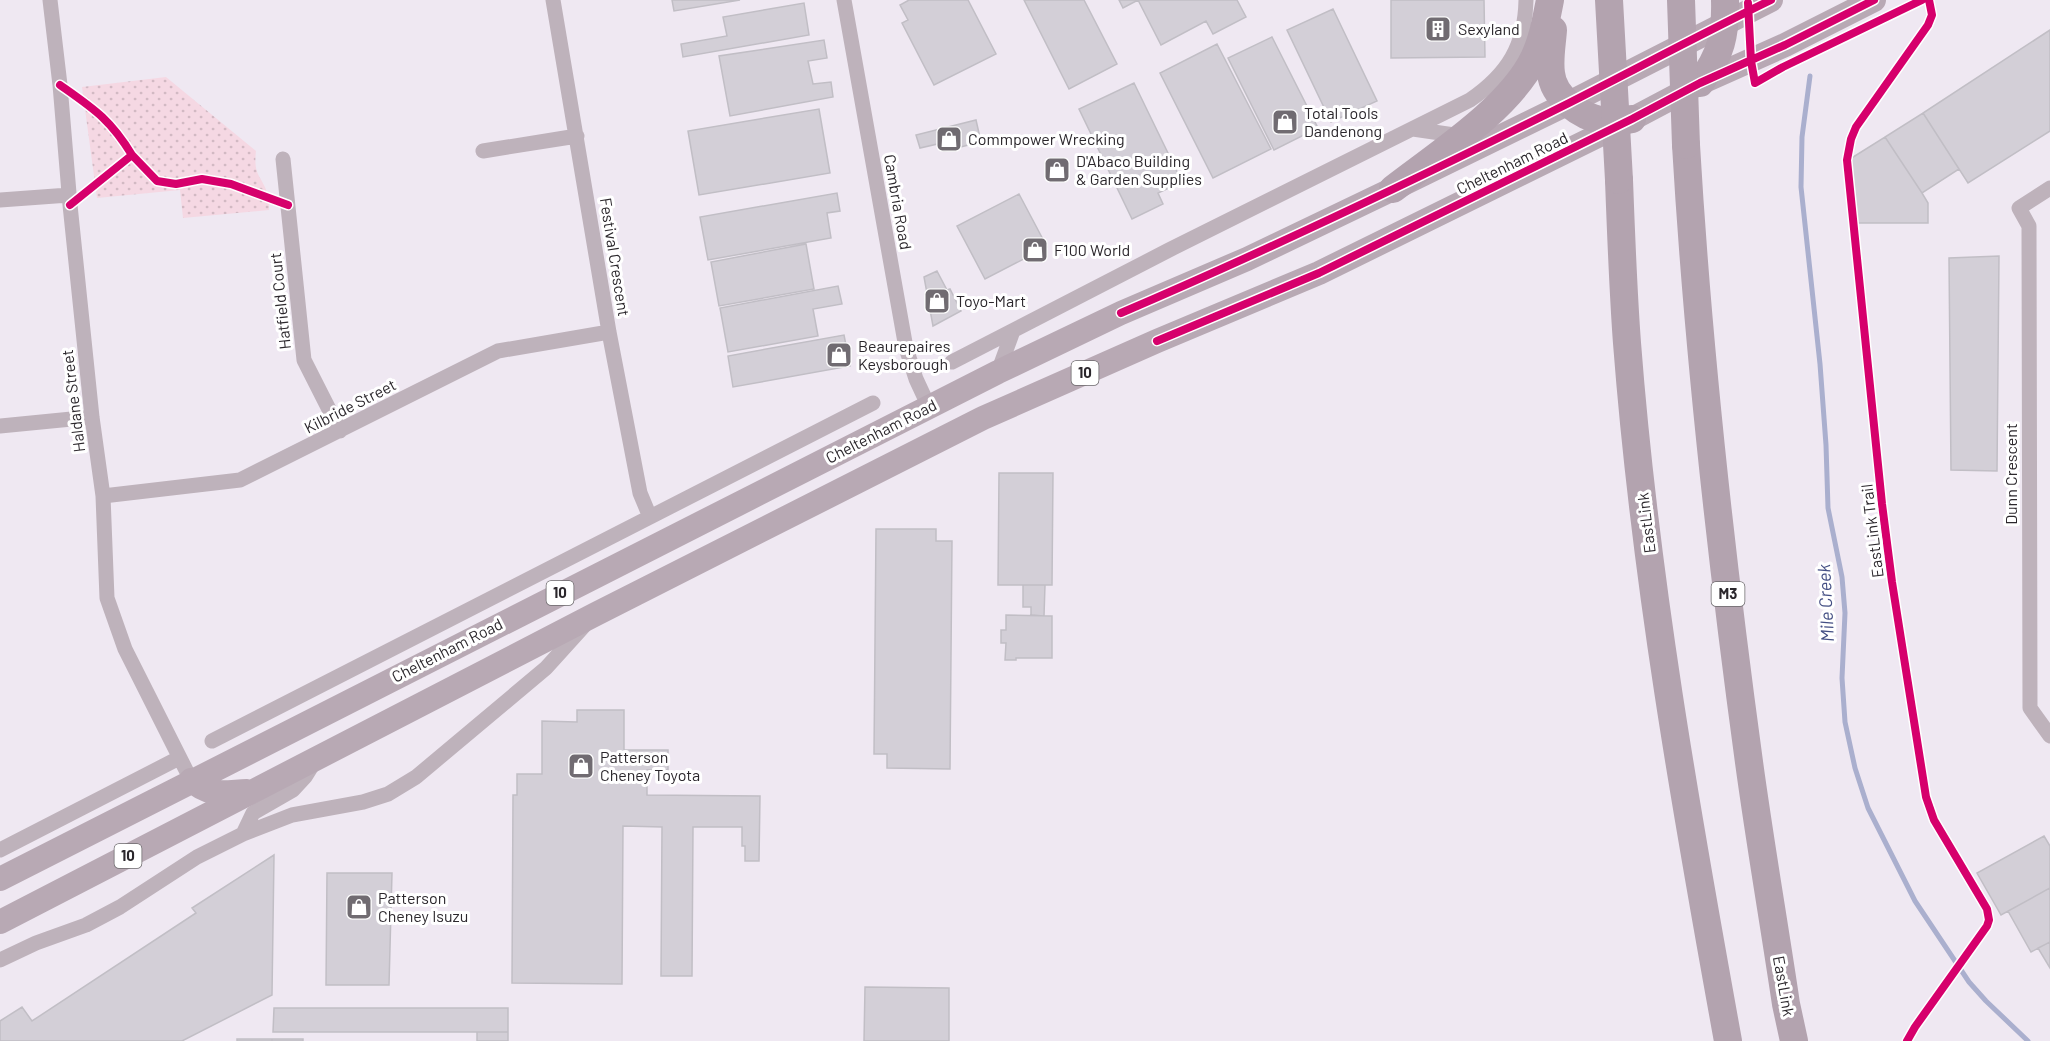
<svg xmlns="http://www.w3.org/2000/svg" width="2050" height="1041" viewBox="0 0 2050 1041" font-family="Barlow,sans-serif">
<defs>
<pattern id="grass-dots" width="8" height="8" patternUnits="userSpaceOnUse" patternTransform="scale(1.5)"><rect width="8" height="8" fill="#f5d8e3"/><path d="M2 2h.1M6 6h.1" fill="none" stroke="#d2b9c3" stroke-width="1.8" stroke-linecap="round"/></pattern>
</defs>
<rect width="100%" height="100%" fill="#efe8f2"/>
<path fill="url(#grass-dots)" d="M166,77l90,74c-3,26 6,24 12,44 1,5 1,10 1,15l-86,8 -3,-28 -83,8 -15,-111z"/>
<g fill="none" stroke-linecap="round" stroke-linejoin="round">
<path stroke="#aaafce" stroke-width="5" d="M1810,76l-8,61 -1,50 19,177 6,81 2,63 14,69 3,36 -3,65 3,44 10,46 13,40 47,93 54,81 17,19 42,40"/>
</g>
<path fill="#d3cfd7" stroke="#c1bec5" stroke-width="1.5" d="M672,0h68l-66,11z
M909,0h59l28,54 -62,31 -32,-62 6,-3 -8,-15z
M1024,0h60l33,64 -48,25z
M1119,0h118l9,17 -33,17 -7,-13 -45,24 -23,-45 -15,8z
M1391,0h93l1,57 -94,1z
M804,3l5,32 -126,22 -2,-13 46,-8 -4,-19z
M1333,9l44,92 -46,21 -44,-92z
M2050,30v101l-82,52 -45,-70z
M1272,37l46,91 -44,22 -46,-92z
M824,40l3,18 -19,3 5,23 18,-2 2,15 -103,19 -11,-60z
M1217,44l54,105 -58,29 -53,-105z
M1134,83l48,99 -24,11 5,11 -31,15 -53,-110z
M819,109l11,64 -131,22 -11,-64z
M1923,113l36,56 -37,24 -37,-56z
M976,120l5,22 -37,9 -2,-8 -22,5 -4,-13z
M1885,137l37,56 6,10v20h-72l-6,-64z
M837,193l3,18 -13,2 4,25 -123,22 -8,-43z
M1019,194l28,53 -62,32 -28,-53z
M806,244l8,45 -95,17 -8,-44z
M1999,256l-2,215 -46,-1 -2,-212z
M937,271l10,19 3,-1 11,22 -28,15 -9,-49z
M838,286l4,18 -29,5 5,27 -90,16 -8,-44z
M844,335l6,31 -117,21 -5,-31z
M999,473h54l-1,112h-54z
M876,529h60v12h16l-2,228 -63,-1v-14h-13z
M1023,585h22l-1,31 -13,-1v-8h-8z
M1006,615l46,1v42h-36v2h-11l1,-17h-5v-13h5z
M577,710h47v40h44v20h-21v25l113,1 -1,65h-14v-15h-3v-19h-49l-1,149h-31l1,-149 -39,-1 -1,158 -110,-1 1,-188h4v-21h25v-53l35,1z
M2044,836l6,10v42l-49,27 -24,-42z
M274,855l-2,140 -90,46h-182v-20l22,-14 10,14 164,-108 -4,-5z
M327,873h65l-3,112h-63z
M2050,888v54l-19,10 -23,-41z
M2050,942v26l-12,-20z
M865,987l84,1v53h-85z
M274,1008h234v24h-235z
M477,1032h31v9h-31z
M237,1039h35v2h-35z
M272,1039h31v2h-31z"/>
<g fill="none" stroke-linecap="round" stroke-linejoin="round">
<path stroke="#beb2bb" stroke-width="15" d="M50,0l10,85 10,120 22,212 11,79 4,102 18,51 66,131
M553,0l56,332 31,161 10,24
M844,0l62,348 10,31 13,28
M1413,129l48,7
M483,151l94,-15
M283,159l21,201 36,71
M2050,188l-31,20 10,18 1,482 20,28
M0,200l69,-5
M952,362l217,-112 301,-150c38,-26 55,-54 56,-100
M998,372l15,-41
M0,426l92,-9
M103,496l137,-16 258,-129 111,-19
M212,741l661,-338
M243,834l10,-21 40,-23 12,-13 10,-16
M0,850l179,-92
M0,960l36,-17 50,-18 34,-18 77,-50 46,-23 49,-19 71,-13 25,-8 28,-17 130,-109 38,-42"/>
<path stroke="#b8a9b4" stroke-width="24" d="M191,780c18,17 33,12 56,11
M0,879l998,-507 123,-59 126,-54 146,-70 176,-86 202,-103
M0,922l594,-307 389,-197 174,-77 162,-68 313,-154 68,-36 85,-38 89,-45"/>
<path stroke="#b3a3af" stroke-width="28" d="M1553,30c-1,14 -4,29 -2,43 2,24 30,44 53,48 10,1 19,0 28,-2
M1700,83c21,-28 26,-49 25,-83
M1686,145c12,206 35,412 63,617 11,81 25,161 37,242l8,37
M1619,180c2,54 4,109 8,163 18,235 59,467 101,698
M1393,189c45,-35 117,-81 141,-131 9,-19 12,-38 16,-58"/>
<path stroke="#b3a3af" stroke-width="28" d="M1609,0l10,180
M1681,0l5,145"/>
<g stroke="#fff" stroke-width="11">
<path id="cycleway" d="M1748,3l3,58 4,22 28,-16 139,-67
M60,85c34,24 50,34 72,70
M70,205l62,-50 25,26 19,3 26,-5 29,5 57,21
M1121,313c152,-65 300,-136 448,-210 67,-34 134,-70 202,-103
M1157,341l162,-68 313,-154 68,-36 85,-38 89,-45
M1907,1041l8,-14 72,-101 2,-6 -2,-11 -53,-89 -8,-23 -34,-215 -10,-78 -35,-344 4,-21 5,-12 72,-102 4,-10 -3,-15"/>
</g>
<use href="#cycleway" stroke="#d6006c" stroke-width="8"/>
</g>
<defs>
<g id="building-square" transform="scale(1.35)"><rect x="-9" y="-9" width="18" height="18" rx="4" fill="#706b71" stroke="#fff"/><path d="M-4-6H4V6H1V3H-1V6H-4ZM-2.5-4.3h1.7v1.8h-1.7ZM.8-4.3h1.7v1.8H.8ZM-2.5-1h1.7V.8h-1.7ZM.8-1h1.7V.8H.8Z" fill="#fff"/></g>
<g id="shop-square" transform="scale(1.35)"><rect x="-9" y="-9" width="18" height="18" rx="4" fill="#706b71" stroke="#fff"/><path d="M-5-2.5h2.3a2.7 3.5 0 0 1 5.4 0H5L5.5 6h-11ZM-1.5-2.5h3a1.5 2.3 0 0 0-3 0Z" fill="#fff"/></g>
</defs>
<g fill-rule="evenodd">
<use href="#building-square" x="1438" y="29"/>
<use href="#shop-square" x="1285" y="122"/>
<use href="#shop-square" x="949" y="139"/>
<use href="#shop-square" x="1057" y="170"/>
<use href="#shop-square" x="1035" y="250"/>
<use href="#shop-square" x="937" y="301"/>
<use href="#shop-square" x="839" y="355"/>
<use href="#shop-square" x="581" y="766"/>
<use href="#shop-square" x="359" y="907"/>
</g>
<g text-anchor="middle" stroke-width="6" stroke-linejoin="round" paint-order="stroke">
<g fill="#fff" stroke="#6b686b" stroke-width="1.5">
<rect x="1071.5" y="361" width="27" height="24" rx="4.5"/>
<rect x="546.5" y="581" width="27" height="24" rx="4.5"/>
<rect x="1711.5" y="582" width="33" height="24" rx="4.5"/>
<rect x="114.5" y="844" width="27" height="24" rx="4.5"/>
</g>
<g font-size="15" font-weight="bold" fill="#2b272c">
<text x="1085" y="378">10</text>
<text x="560" y="598">10</text>
<text x="1728" y="599">M3</text>
<text x="128" y="861">10</text>
</g>
<g font-size="16" fill="#2b272c" stroke="#fff" text-anchor="start">
<text x="1458" y="35">Sexyland</text>
<text x="1304" y="119">Total Tools<tspan x="1304" dy="18">Dandenong</tspan></text>
<text x="968" y="145">Commpower Wrecking</text>
<text x="1076" y="167">D'Abaco Building<tspan x="1076" dy="18">&amp; Garden Supplies</tspan></text>
<text x="1054" y="256">F100 World</text>
<text x="956" y="307">Toyo-Mart</text>
<text x="858" y="352">Beaurepaires<tspan x="858" dy="18">Keysborough</tspan></text>
<text x="600" y="763">Patterson<tspan x="600" dy="18">Cheney Toyota</tspan></text>
<text x="378" y="904">Patterson<tspan x="378" dy="18">Cheney Isuzu</tspan></text>
</g>
<g font-size="16" fill="#2b272c" stroke="#fff">
<text transform="translate(1512 163) rotate(-26)" y="6">Cheltenham Road</text>
<text transform="translate(898 202) rotate(80)" y="6">Cambria Road</text>
<text transform="translate(615 257) rotate(81)" y="6">Festival Crescent</text>
<text transform="translate(280 301) rotate(-96)" y="6">Hatfield Court</text>
<text transform="translate(73 401) rotate(-97)" y="6">Haldane Street</text>
<text transform="translate(350 406) rotate(-27)" y="6">Kilbride Street</text>
<text transform="translate(881 431) rotate(-27)" y="6">Cheltenham Road</text>
<text transform="translate(2011 474) rotate(-90)" y="6">Dunn Crescent</text>
<text transform="translate(1646 523) rotate(-97)" y="6">EastLink</text>
<text transform="translate(1872 531) rotate(-97)" y="6">EastLink Trail</text>
<text transform="translate(447 650) rotate(-27)" y="6">Cheltenham Road</text>
<text transform="translate(1784 986) rotate(80)" y="6">EastLink</text>
</g>
<g font-size="18" font-style="italic" fill="#444f84" stroke="#fff">
<text transform="translate(1826 603) rotate(-93)" y="6">Mile Creek</text>
</g>
</g>
</svg>
